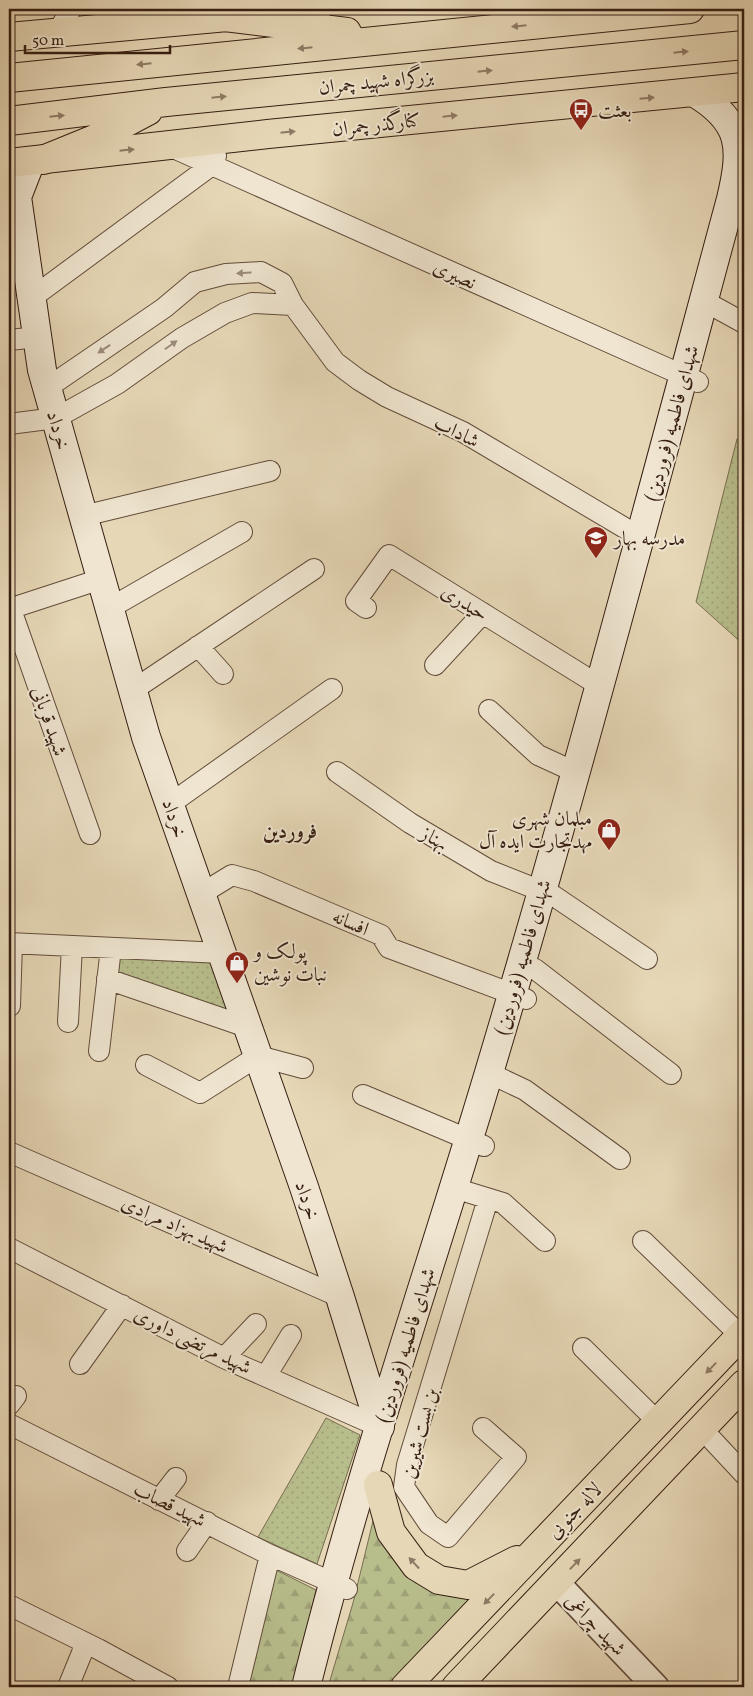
<svg xmlns="http://www.w3.org/2000/svg" width="753" height="1696" viewBox="0 0 753 1696" font-family="Vollkorn,Amiri,serif">
<defs>
<pattern id="forest-firs" width="22" height="20" patternUnits="userSpaceOnUse" patternTransform="scale(1.25)"><rect width="22" height="20" fill="#b8bd8c"/><path d="M5 1l3.5 6h-7zM16 11l3.5 6h-7z" fill="#9fa278"/></pattern>
<pattern id="park-dots" width="8" height="8" patternUnits="userSpaceOnUse" patternTransform="scale(1.25)"><rect width="8" height="8" fill="#b8bd8c"/><path d="M2 2h.1M6 6h.1" fill="none" stroke="#9fa278" stroke-width="1.8" stroke-linecap="round"/></pattern>
</defs>
<rect width="100%" height="100%" fill="#e6d7b6"/>
<filter id="stains"><feTurbulence type="fractalNoise" baseFrequency=".004" numOctaves="4"/><feColorMatrix values="0 0 0 0 .2 0 0 0 0 .09 0 0 0 0 .02 0 0 0 .5 -.17"/></filter>
<radialGradient id="worn" r=".72"><stop offset=".6" stop-color="#630" stop-opacity="0"/><stop offset="1" stop-color="#630" stop-opacity=".3"/></radialGradient>
<path fill="url(#forest-firs)" stroke="#776e4f" d="M374,1517l13,28 101,40 -100,102h-60l25,-84z
M274,1569l42,21 -22,97h-47z"/>
<path fill="url(#park-dots)" stroke="#776e4f" d="M744,438v207l-48,-43 41,-163z
M118,954l98,7 12,53 -112,-38z
M326,1418l34,17 -43,129 -59,-27z"/>
<g fill="none" stroke-linecap="round" stroke-linejoin="round">
<g stroke="#624c3b" stroke-width="22">
<path id="minor" d="M57,33l14,-24
M169,146l529,236
M33,297l179,-132 4,-9
M704,301l40,22
M9,340l29,-3
M47,388l117,-80 31,-26 31,-8 35,-2 21,11 11,22 42,57 24,18 28,17 76,35 177,105
M9,424l47,-6 61,-34 65,-46 43,-25 27,-10 41,2
M83,516l187,-45
M9,604l81,230
M110,608l132,-76
M366,608l-10,-7 33,-46 211,131
M9,609l92,-30
M198,646l25,28
M435,665l48,-52
M133,690l181,-121
M489,710l49,45 37,17
M337,772l73,51 81,48 63,25 93,63
M170,804l162,-115
M201,894l31,-19 22,6 127,54 8,13 137,51
M9,943l213,10
M521,963l14,6 136,105
M107,979l140,48
M10,1006l2,-63
M68,1022l4,-76
M99,1051l12,-103
M146,1065l54,28 58,-37 45,12
M489,1073l36,17 95,69
M363,1095l121,51
M9,1152l331,145
M454,1188l49,15 42,38
M643,1241l98,95
M9,1248l215,110 156,69
M583,1348l75,74
M224,1358l32,-34
M80,1364l42,-59
M266,1376l25,-41
M9,1405l7,-9
M9,1424l261,131 77,34
M483,1428l33,29 -68,80 -19,-13 -25,-37 3,-22 81,-266
M702,1429l42,45
M159,1500l17,-22
M187,1551l20,-29
M9,1605l89,44 70,38
M68,1687l18,-44
M238,1687l32,-132"/>
</g>
<g stroke="#624c3b" stroke-width="28">
<path id="tertiary" d="M557,1583l99,104"/>
</g>
<g stroke="#361e12" stroke-width="30">
<path id="secondary" d="M31,161l-14,36 25,173 104,367 158,450 36,110 40,130
M306,1687c51,-206 121,-407 182,-611 87,-290 164,-584 243,-877 12,-51 12,-77 -36,-106"/>
</g>
<g stroke="#361e12" stroke-width="30">
<path id="primary" d="M9,37l308,-28
M9,163l259,-29 476,-47
M378,1485l13,47 25,34 23,14 29,5 49,-25
M405,1687l339,-355
M456,1687l288,-303"/>
</g>
<g stroke="#361e12" stroke-width="30">
<path id="trunk" d="M225,17l122,15
M9,78l681,-69
M9,121l157,-19 578,-57
M43,160l54,-22 51,-27"/>
</g>
<use href="#minor" stroke="#efe5d0" stroke-width="20"/>
<use href="#tertiary" stroke="#efe5d0" stroke-width="25"/>
<use href="#secondary" stroke="#efe5d0" stroke-width="28"/>
<use href="#primary" stroke="#e6d7b6" stroke-width="28"/>
<use href="#trunk" stroke="#e6d7b6" stroke-width="28"/>
</g>
<defs><path id="oneway-solid" d="M-6-.8H1V-3.2L6.5 0L1 3.2V.8H-6Z" transform="scale(1.25)"/></defs>
<g fill="#8e7a64">
<use href="#oneway-solid" transform="translate(519 26) rotate(174)"/>
<use href="#oneway-solid" transform="translate(305 48) rotate(174)"/>
<use href="#oneway-solid" transform="translate(681 52) rotate(-6)"/>
<use href="#oneway-solid" transform="translate(144 64) rotate(174)"/>
<use href="#oneway-solid" transform="translate(485 71) rotate(-6)"/>
<use href="#oneway-solid" transform="translate(219 97) rotate(-6)"/>
<use href="#oneway-solid" transform="translate(647 98) rotate(-5)"/>
<use href="#oneway-solid" transform="translate(57 116) rotate(-6)"/>
<use href="#oneway-solid" transform="translate(450 116) rotate(-6)"/>
<use href="#oneway-solid" transform="translate(288 132) rotate(-6)"/>
<use href="#oneway-solid" transform="translate(127 150) rotate(-6)"/>
<use href="#oneway-solid" transform="translate(711 1368) rotate(134)"/>
<use href="#oneway-solid" transform="translate(414 1563) rotate(-133)"/>
<use href="#oneway-solid" transform="translate(575 1564) rotate(-46)"/>
<use href="#oneway-solid" transform="translate(489 1599) rotate(134)"/>
</g>
<g fill="#9c8b7a">
<use href="#oneway-solid" transform="translate(244 273) rotate(177)"/>
<use href="#oneway-solid" transform="translate(171 345) rotate(-35)"/>
<use href="#oneway-solid" transform="translate(104 349) rotate(146)"/>
</g>
<defs>
<g id="bus-pin" transform="scale(1.25)"><path d="M0 17L-7.5 6A9.5 9.5 0 1 1 7.5 6Z" fill="#8f2418" stroke="#efe5d0"/><path d="M-5-6H5V4H4V6H2V4H-2V6H-4V4H-5ZM-3.5-4V0h7V-4ZM-3.5 1.2v1.5H-2V1.2ZM2 1.2v1.5H3.5V1.2Z" fill="#fff"/></g>
<g id="school-pin" transform="scale(1.25)"><path d="M0 17L-7.5 6A9.5 9.5 0 1 1 7.5 6Z" fill="#8f2418" stroke="#efe5d0"/><path d="M0-5L7-2L0 1L-7-2ZM-4 1L0 2.5L4 1V4Q0 6-4 4Z" fill="#fff"/></g>
<g id="shop-pin" transform="scale(1.25)"><path d="M0 17L-7.5 6A9.5 9.5 0 1 1 7.5 6Z" fill="#8f2418" stroke="#efe5d0"/><path d="M-5-2.5h2.3a2.7 3.5 0 0 1 5.4 0H5L5.5 6h-11ZM-1.5-2.5h3a1.5 2.3 0 0 0-3 0Z" fill="#fff"/></g>
</defs>
<g fill-rule="evenodd">
<use href="#bus-pin" x="581" y="110"/>
<use href="#school-pin" x="596" y="538"/>
<use href="#shop-pin" x="609" y="830"/>
<use href="#shop-pin" x="237" y="963"/>
</g>
<g text-anchor="middle" stroke-width="4" stroke-linejoin="round" paint-order="stroke">
<g font-size="20" fill="#361e12" stroke="#efe5d0">
<text transform="translate(376 81) rotate(-6)" y="7">بزرگراه شهید چمران</text>
<text transform="translate(376 124) rotate(-6)" y="7">کنارگذر چمران</text>
<text transform="translate(455 274) rotate(24)" y="7">نصیری</text>
<text transform="translate(671 423) rotate(-75)" y="7">شهدای فاطمیه (فروردین)</text>
<text transform="translate(59 430) rotate(74)" y="7">خرداد</text>
<text transform="translate(457 431) rotate(27)" y="7">شاداب</text>
<text transform="translate(465 602) rotate(32)" y="7">حیدری</text>
<text transform="translate(50 721) rotate(71)" y="7">شهید قربانی</text>
<text transform="translate(175 818) rotate(71)" y="7">خرداد</text>
<text transform="translate(435 838) rotate(31)" y="7">بهناز</text>
<text transform="translate(351 922) rotate(24)" y="7">افسانه</text>
<text transform="translate(522 957) rotate(-74)" y="7">شهدای فاطمیه (فروردین)</text>
<text transform="translate(308 1200) rotate(71)" y="7">خرداد</text>
<text transform="translate(175 1224) rotate(24)" y="7">شهید بهزاد مرادی</text>
<text transform="translate(193 1340) rotate(26)" y="7">شهید مرتضی داوری</text>
<text transform="translate(405 1345) rotate(-73)" y="7">شهدای فاطمیه (فروردین)</text>
<text transform="translate(419 1433) rotate(-75)" y="7">بن بست شیرین</text>
<text transform="translate(170 1504) rotate(26)" y="7">شهید قصاب</text>
<text transform="translate(574 1510) rotate(-46)" y="7">لاله جنوبی</text>
<text transform="translate(596 1624) rotate(46)" y="7">شهید چراغی</text>
</g>
<g font-size="20" fill="#361e12" stroke="#efe5d0" text-anchor="start">
<text x="598" y="117">بعثت</text>
<text x="614" y="545">مدرسه بهار</text>
<text x="592" y="825" text-anchor="end">مبلمان شهری<tspan x="592" dy="23">مهدتجارت ایده آل</tspan></text>
<text x="254" y="958">پولک و<tspan x="254" dy="23">نبات نوشین</tspan></text>
</g>
<g font-size="21" font-weight="bold" fill="#361e12" stroke="#efe5d0">
<text x="290" y="838">فروردین</text>
</g>
</g>
<rect width="753" height="1696" fill="none" stroke="#e6d7b6" stroke-width="30"/>
<rect x="10" y="10" width="733" height="1676" fill="none" stroke="#361e12" stroke-width="2.5"/>
<rect x="15" y="15" width="723" height="1666" fill="none" stroke="#361e12"/>
<path d="M25 45v8h145v-8" fill="none" stroke="#361e12" stroke-width="2.5"/>
<text x="32" y="45" font-size="15" fill="#361e12" stroke="#efe5d0" stroke-width="4" paint-order="stroke">50 m</text>
<rect width="100%" height="100%" filter="url(#stains)"/>
<rect width="100%" height="100%" fill="url(#worn)"/>
</svg>
